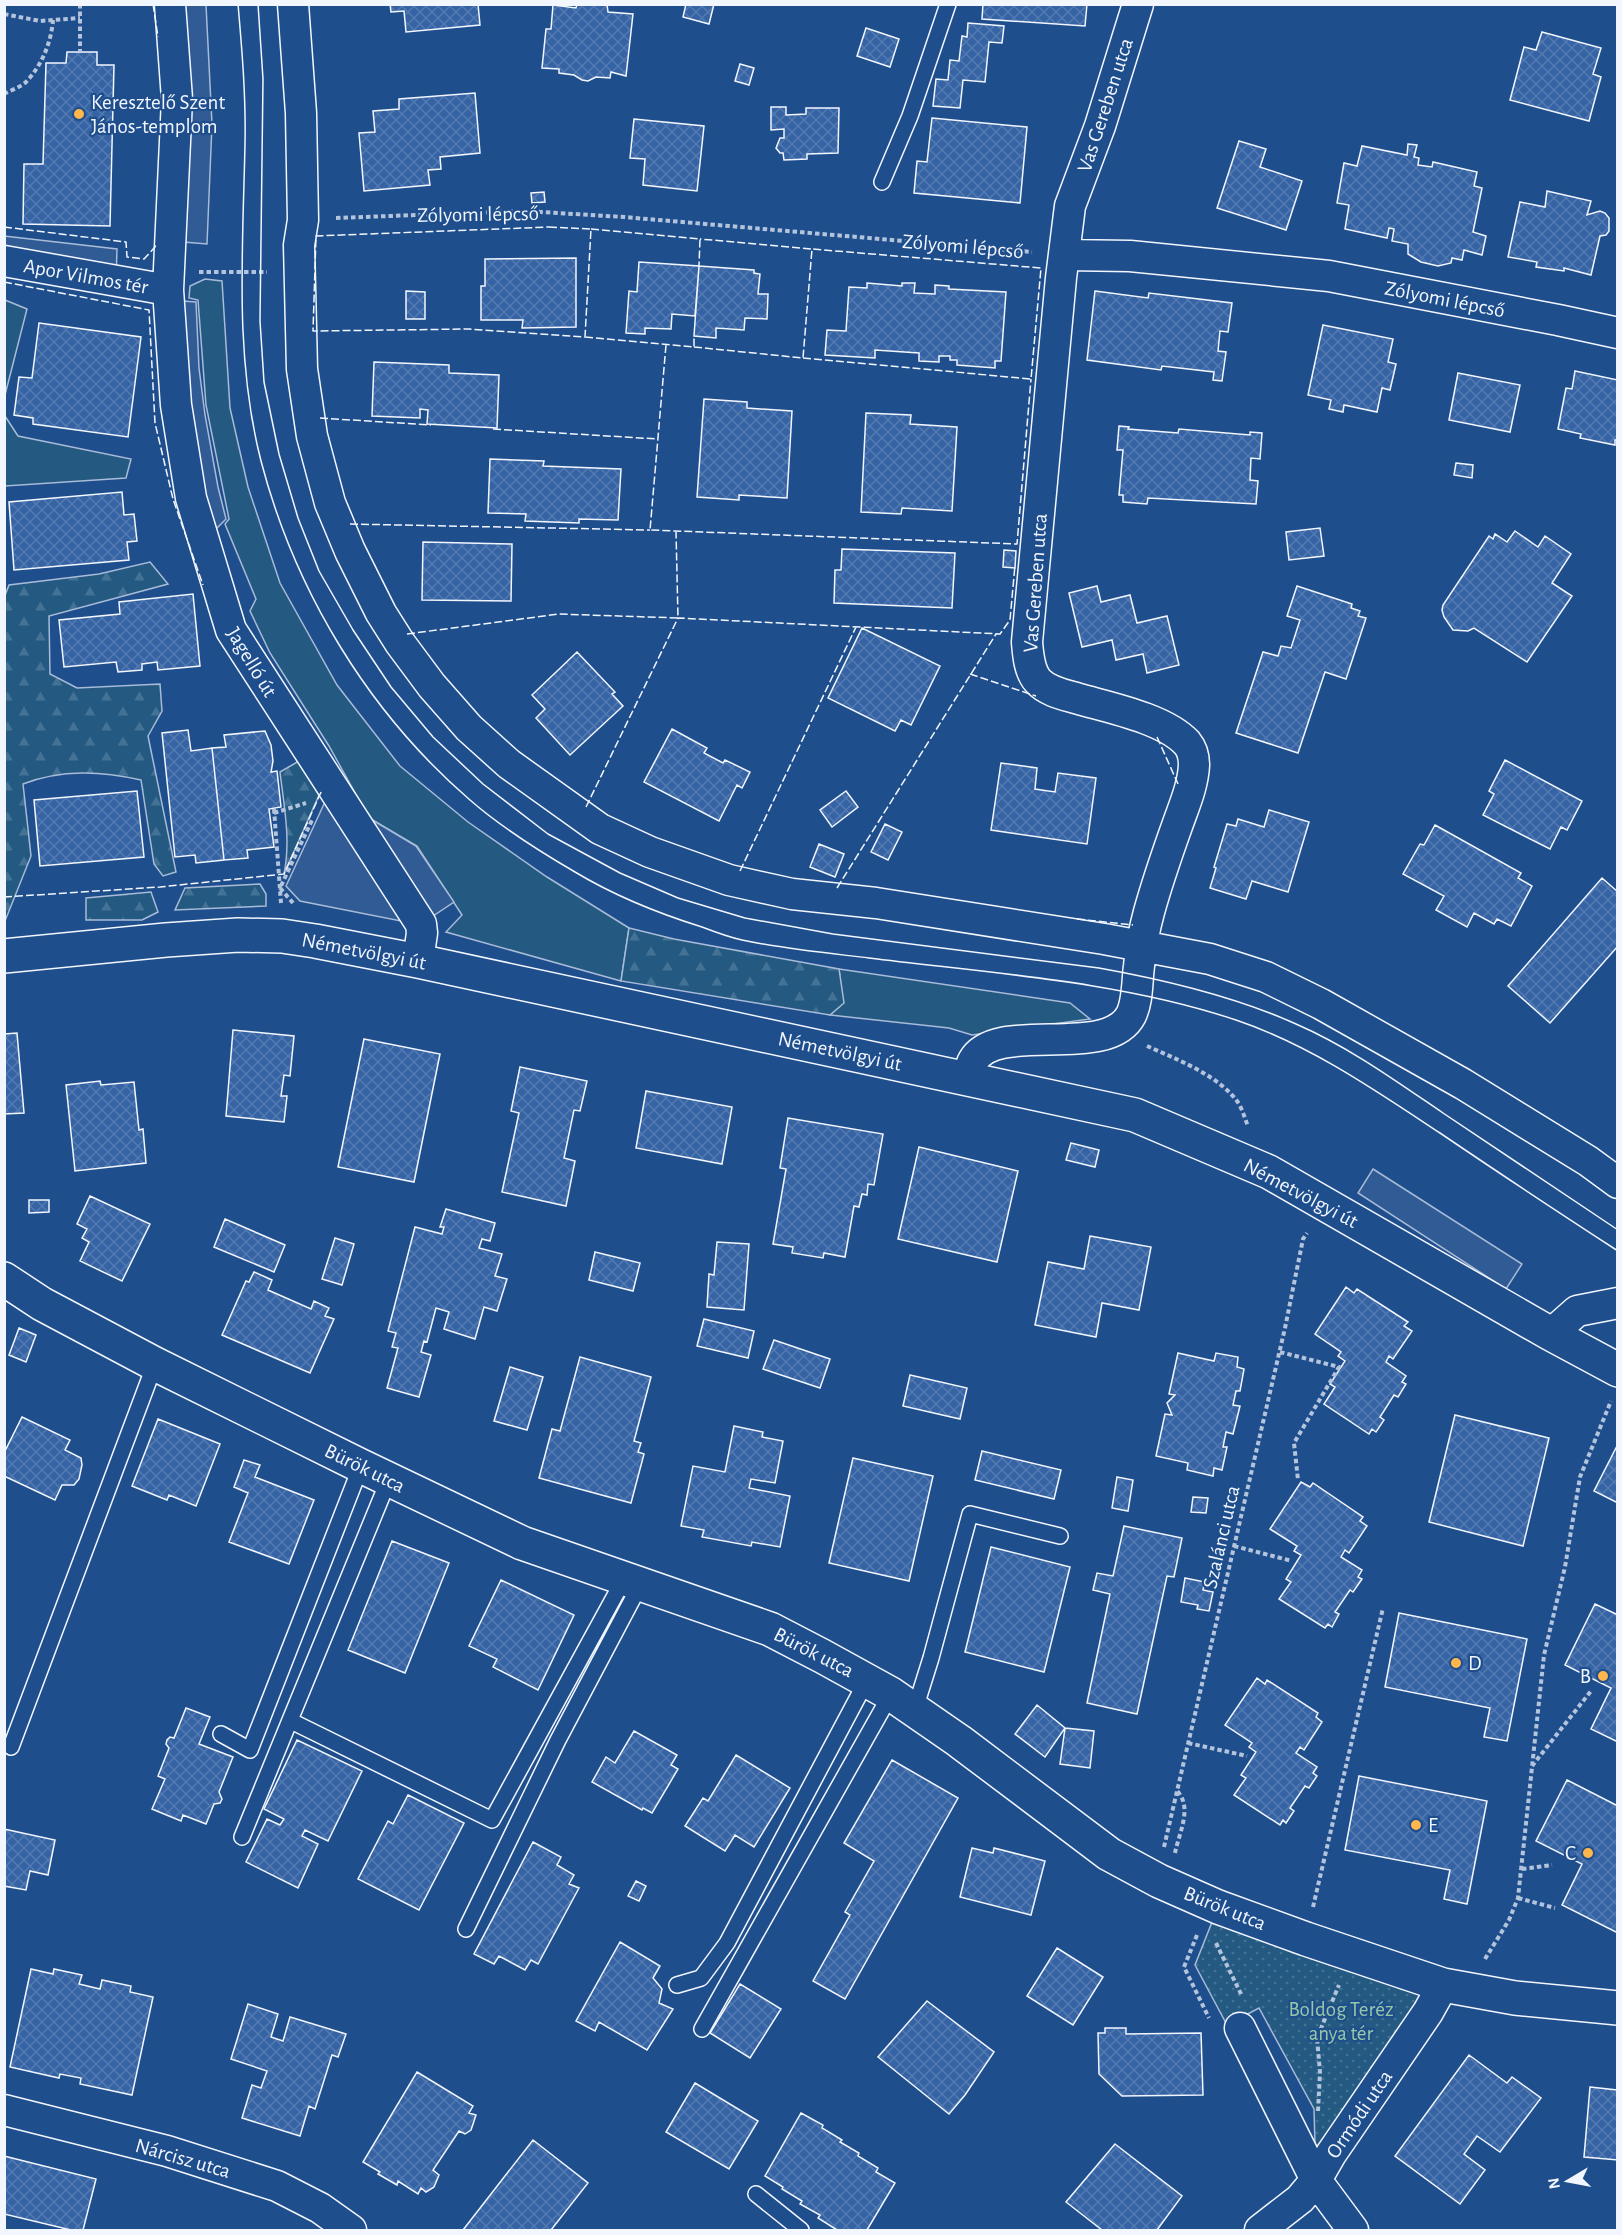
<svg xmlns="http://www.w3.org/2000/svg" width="1622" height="2235" viewBox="0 0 1622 2235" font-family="'Alegreya Sans',sans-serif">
<defs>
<pattern id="forest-firs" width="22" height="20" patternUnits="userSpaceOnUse" patternTransform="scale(1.5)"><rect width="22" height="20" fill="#245a82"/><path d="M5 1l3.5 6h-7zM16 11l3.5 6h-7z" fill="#447295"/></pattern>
<pattern id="park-dots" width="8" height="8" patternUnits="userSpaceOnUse" patternTransform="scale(1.5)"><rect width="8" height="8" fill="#245a82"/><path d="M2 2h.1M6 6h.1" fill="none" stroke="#447295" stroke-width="1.8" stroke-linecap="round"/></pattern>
<pattern id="building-cross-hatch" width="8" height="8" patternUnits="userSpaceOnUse" patternTransform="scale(1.5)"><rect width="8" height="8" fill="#3563a3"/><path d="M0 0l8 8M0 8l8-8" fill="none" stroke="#537ab1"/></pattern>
</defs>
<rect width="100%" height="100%" fill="#1f4e8c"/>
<path fill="#245a82" stroke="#a8bbd7" stroke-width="1.5" d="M205,279l17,2 8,127 18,79 32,96 57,102 63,81 68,56 79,55 82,51 -8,53 -175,-49 16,-17 -45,-69 -48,-28 -40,-72 -59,-93 -20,-42 6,-12 -31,-75 4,-5 -23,-114 -8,-105 -9,-2 1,-12z
M5,300l22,9 -22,86 -1,-95z
M5,416l13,20 113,23 -5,19 -121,8z
M839,969l231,34 20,16 -118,16 -23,-7 -119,-13 13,-12z"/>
<path fill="url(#forest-firs)" stroke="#a8bbd7" stroke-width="1.5" d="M150,562l18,22 -119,32 1,58 27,14 83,-4 2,27 -14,25 28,136 -13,4 -9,-12 -13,-84c-40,-9 -79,-11 -118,4l8,72 -26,65 -1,-323 5,-13 90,-11z
M306,757l18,27 -40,90c7,-34 0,-68 -4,-102z
M260,884l6,10v12l-91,4 10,-22z
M151,892l7,20 -16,8h-56v-22z
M629,928l45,11 165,30 5,34 -14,12 -209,-34z"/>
<path fill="url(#park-dots)" stroke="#a8bbd7" stroke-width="1.5" d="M1218,1907l225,78 -127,195 -2,-71 -55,-101 -32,17 -32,-60z"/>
<path fill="#305b95" stroke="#a8bbd7" stroke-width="1.5" d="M170,5h36l6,119 -5,120 -36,-3z
M4,236l113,13 -1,32 -111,-20z
M169,300l27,2 3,66 6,47 13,72 8,32 -21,21z
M330,791l76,131 -106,-21 -14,-15z
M369,818l47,28 38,56 -33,22z
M1373,1169l149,95 -16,25 -148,-96z"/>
<path fill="url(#building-cross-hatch)" stroke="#f2f6ff" stroke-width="1.5" d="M390,4h88l2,21 -74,7 -2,-21 -13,1z
M577,4h30l1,8 25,2 -7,62 -15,-4 -1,6 -14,-1 -8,4 -6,-1 -8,-5 -15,-2v-4l-17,-1 4,-39h5l2,-24 23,3z
M686,4h28l-5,20 -26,-7z
M983,4h104l-2,22 -103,-7z
M968,23l36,3 -2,17 -13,-1 -4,40 -22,-2 -3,28 -27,-2 3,-27 12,1 2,-20 9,1 3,-25 5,1z
M866,28l33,11 -9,28 -33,-11z
M1542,32l59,16 -8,26 8,3 -12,44 -79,-21 14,-53 12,3z
M67,52h30v13h17l-4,161 -87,-2 1,-60h19l3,-101h20z
M740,64l14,4 -5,17 -14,-4z
M475,93l5,60 -40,4 1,12 -13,1 2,15 -66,6 -5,-58 16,-1 -2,-21 26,-2v-10z
M771,107h15v8l20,-1v-6h33l-1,45 -31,1v5l-23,1 -1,-7h-3l-4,-5 4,-10h4v-9l-13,1z
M932,118l95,9 -7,76 -106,-10 3,-32 10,1z
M634,119l70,7 -7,65 -54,-6 2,-26 -15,-1z
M1239,141l27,8 -6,18 42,14 -16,49 -69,-22z
M1408,144l9,1 -3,12 5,1 -1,7 14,2 1,-5 44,10 -3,14 8,2 -9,44 13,4 -4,19 -18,-5 -2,10 -10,-2 -1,5 -13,3 -17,-4 -13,-8v-10l-16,-3 2,-12 -5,-1 -2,10 -42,-9 4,-24 -12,-2 7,-40 13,3 5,-20 45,9z
M1547,191l44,10 -4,14 13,-4 5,2 4,5v13l-3,4 -6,1 -9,39 -27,-7v3l-28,-4 1,-5 -29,-5 12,-55 25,5z
M544,192l1,10 -13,1 -1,-10z
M576,258v69l-54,1 1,-8h-42v-34h4v-27z
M639,262l60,4 -4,50 -23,-2 -1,15 -26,-1v6l-19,-1 3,-42 8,1z
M699,266l55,4v3l6,1 -2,20h10l-1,25 -22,-1 -1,12 -28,-2v10l-22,-2z
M867,283l35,3v-3h13l-1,10 21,1v-9l14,1v3l57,3 -5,69h-6v7l-38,-3v-5h-7v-4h-11v6l-20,-1v-8l-44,-3v8l-50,-3 2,-25 19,1 3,-44 18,1z
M406,291l19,1v27h-19z
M1095,291l53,7 1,-5 83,10 -4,29 -8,-1 -2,20 8,1 -4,29 -9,-1 1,-8 -52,-6 -1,4 -74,-10z
M39,323l102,14 -13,100 -95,-13v-6l-19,-3 5,-38 13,1z
M1323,325l70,14 -5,23 8,2 -6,26 -8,-2 -5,24 -33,-7 -1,7 -14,-3 2,-9 -23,-5z
M374,362l75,3v8l50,2 -2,53 -70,-4 1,-14 -8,-1v9l-48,-2z
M1575,371l43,9v60h-3v5l-35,-7 1,-4 -23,-5 8,-41 6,1z
M1458,373l62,12 -10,47 -61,-12z
M704,399l43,3v6l45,3 -5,87 -48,-3v5l-42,-3z
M866,413l45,2 -1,9 47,3 -5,84 -50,-3 -1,6 -40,-2z
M1119,426l10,1 -1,2 50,4 1,-4 71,6v-3l12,1 -2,26 -9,-1 -1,22 8,1 -2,23 -108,-6 -1,6 -24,-2v-7h-4l4,-45h-6z
M490,459l54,2 -1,5 78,3 -3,51 -39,-1v4l-54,-2 1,-7 -38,-1z
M1456,463l17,2 -1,13 -18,-3z
M122,492l2,23 10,-1 3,27 -10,1 2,18 -115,10 -5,-68z
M1320,528l4,28 -35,4 -3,-28z
M1515,531l23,16 7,-11 26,18 -19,29 20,13 -45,66 -53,-34 -6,3 -15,-1 -9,-13 -2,-7 1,-5 46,-69 4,3 2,-5 12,8z
M423,542l89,2 -1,57 -89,-1z
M842,549l113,4 -3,55 -118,-5 1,-33h6z
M1004,550l12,1 -1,17 -12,-1z
M1097,586l4,16 29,-7 7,28 30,-7 12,49 -32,8 -4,-19 -27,6 -4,-20 -30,7 -13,-54z
M1297,586l55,18 -1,4 9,3 -2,5 8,2 -20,61 -21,-7 -27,81 -62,-20 27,-81 15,4 3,-10 10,2 9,-28 -13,-4z
M193,594l7,72 -42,4 -1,-8 -15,2v6l-24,2 -2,-10 -52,5 -5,-47 61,-6 -1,-12z
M862,628l78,38 -29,59 -10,-5 -6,11 -67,-33z
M577,652l38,40 -3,2 11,12 -53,49 -34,-37 9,-9 -13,-14z
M672,729l35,19 -3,5 19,10 2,-3 25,12 -8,16 -5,-3 -18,36 -75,-39z
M188,730l3,21 21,-3 12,112 -28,3 -1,-8 -20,2 -13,-124z
M265,731l6,14 2,16 -2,11 6,-1 4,36 -12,2 5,38 -27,3 1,8 -24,2 -12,-112 14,-1 -2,-12z
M1505,760l77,41 -15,29 -6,-3 -11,22 -67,-34 11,-21 -5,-3z
M1001,763l36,5 -2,21 20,3 3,-19 38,5 -9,66 -96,-14z
M137,791l7,66 -104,9 -6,-66z
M846,791l12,16 -26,20 -12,-17z
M1269,810l40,12 -21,70 -36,-11 -6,18 -36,-11 6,-20 -2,-1 13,-43 9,2 2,-7 26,8z
M885,824l17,8 -14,28 -17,-8z
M1435,825l86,48 -3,5 14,8 -21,40 -14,-7 -3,5 -20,-11 -7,14 -31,-17 8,-14 -41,-22 17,-30 4,1z
M819,844l25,10 -9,23 -25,-10z
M1602,878l16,14v54l-68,77 -42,-37z
M233,1030l61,6 -4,40 -6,-1 -3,21h6l-3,26 -58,-6z
M17,1033l7,80 -20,1v-80z
M364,1039l76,15 -26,128 -76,-15z
M520,1067l67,14 -7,30 -6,-1 -10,48 11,3 -9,45 -64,-14 17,-79 -8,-2z
M100,1081l1,4 33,-3 5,48 4,-1 3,34 -71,8 -9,-86z
M646,1091l86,16 -10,57 -86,-16z
M788,1118l95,16 -9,51 -6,-1 -1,11 -5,-1 -3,13 -5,-1 -9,51 -21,-4 -1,5 -31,-5 1,-6 -20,-3 13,-75 -6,-1z
M1071,1143l28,7 -4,17 -29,-7z
M919,1147l99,24 -21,91 -99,-23z
M90,1196l60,28 -28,57 -42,-20 9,-19 -7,-4 5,-9 -10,-5z
M29,1200h20v12l-20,1z
M446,1209l49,14 -5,18 -8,-2 -3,9 23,6 -7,22 12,3 -10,32 -13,-4 -9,32 -31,-10 5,-17 -13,-4 -9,34 -3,-1 -3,11 10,3 -12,42 -32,-9 11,-40 -6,-1 4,-14 -8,-2 27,-104 27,7 2,-7h-4z
M225,1219l60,26 -11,27 -60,-25z
M1090,1236l61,11 -12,63 -37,-7 -6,34 -61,-12 13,-63 36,7z
M335,1238l19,6 -12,41 -20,-6z
M717,1242l32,2 -5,66 -37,-3 2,-33 5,1z
M595,1252l45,11 -7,28 -44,-11z
M254,1272l18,8 -4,10 43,19 3,-8 15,7 -4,8 9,3 -24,54 -88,-38 24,-54 3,1z
M1346,1287l8,6 3,-4 51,33 -4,4 8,5 -19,28 -4,-3 -3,6 20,14 -4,6 4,2 -8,13 -4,-2 -14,22 4,3 -8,12 -4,-3 -3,5 -45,-30 11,-17 -5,-3 15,-23 -7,-5 3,-4 -26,-18z
M704,1319l50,12 -6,27 -51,-12z
M19,1328l17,7 -10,27 -17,-7z
M774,1340l56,19 -10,29 -57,-19z
M1178,1353l36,8 2,-8 22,4 -1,10 7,2 -4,22h-4l-3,14 7,1 -7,28 -7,-2 -3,15h4l-5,23 -8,-2 -1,8 -26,-6 1,-7 -32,-7 9,-42 7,1 -5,-12 8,-8 -6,-1z
M580,1357l71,20 -17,64 7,2 -3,9 6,2 -13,49 -92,-25 13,-49 8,2z
M510,1367l33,10 -16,53 -33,-9z
M910,1375l57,13 -7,31 -57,-13z
M1455,1415l94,23 -26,108 -94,-24z
M22,1417l48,23 -5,10 16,8 1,7 -3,14 -5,6h-12l-7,15 -51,-24v-23z
M158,1419l62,25 -24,62 -27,-11 -2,5 -35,-14z
M734,1426l29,6 -1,5 21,4 -8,42 -24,-4 -2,9 41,8 -10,51 -28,-5 -1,4 -49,-9 2,-7 -23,-4 12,-60 32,6z
M1618,1444v59l-24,-12z
M982,1451l79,19 -7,29 -79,-19z
M853,1458l80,18 -24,105 -80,-18z
M244,1460l16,5 -5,12 59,23 -25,64 -60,-22 19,-49 -14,-6z
M1117,1477l16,3 -5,31 -16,-3z
M1301,1482l9,5 3,-4 50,34 -3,4 7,5 -18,27 -4,-3 -4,7 21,13 -4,7 4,2 -9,13 -3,-2 -15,22 4,2 -7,13 -4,-3 -3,4 -46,-29 12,-17 -5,-3 15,-24 -7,-4 3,-5 -27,-17z
M1193,1497l15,1 -2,15 -15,-1z
M1124,1526l58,12 -8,39 -7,-1 -30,138 -50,-11 23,-109 -17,-4 4,-17 16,3z
M392,1541l57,22 -44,110 -57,-23z
M991,1547l79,20 -26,105 -79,-20z
M1185,1578l20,4 -2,8 10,2 -4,19 -12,-2 1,-4 -17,-3z
M501,1580l73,35 -36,75 -45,-23 4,-8 -28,-13z
M1595,1604l23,11v127l-27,-13 20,-41 -46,-23z
M1399,1613l128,26 -20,102 -23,-4 6,-29 -105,-21z
M1257,1678l8,6 2,-4 51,33 -2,4 6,5 -18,28 -4,-3 -4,6 21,14 -4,6 4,3 -8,12 -4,-2 -15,22 4,3 -8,12 -3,-3 -3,5 -46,-30 12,-17 -5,-3 15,-23 -7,-5 3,-4 -27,-18z
M1037,1705l28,23 -20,29 -30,-23z
M186,1708l24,9 -11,27 34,13 -14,35 3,7 -2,4 -6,1 -8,20 -23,-9 -2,6 -29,-12 13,-30 -7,-3 11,-28 -3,-4 1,-4 3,-3 4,1z
M1065,1728l29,3 -4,37 -30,-4z
M634,1731l43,24 -6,10 7,4 -26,44 -9,-5 -1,2 -50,-28 14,-25 9,6z
M297,1740l65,31 -34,70 -23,-11 -3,6 16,8 -20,44 -52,-26 21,-43 13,6 4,-6 -20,-10z
M736,1755l54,33 -36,59 -19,-12 -10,16 -40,-25 18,-28 5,3z
M892,1760l66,38 -113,201 -32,-18 37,-66 -5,-3 29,-51 -30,-18z
M1359,1776l128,25 -20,103 -23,-5 6,-29 -105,-20z
M1567,1780l51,26v127l-56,-28 20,-41 -46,-23z
M408,1795l56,28 -45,87 -61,-31 30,-58 5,3z
M4,1829l51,11 -7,35 -18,-4 -4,19 -22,-4z
M533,1842l28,15 -4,8 17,10 -5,9 10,4 -41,76 -7,-4 -6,10 -26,-14 -5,8 -20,-10z
M972,1848l21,5 1,-5 51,13 -14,54 -71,-18z
M636,1881l10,5 -7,15 -11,-5z
M620,1942l40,24 -7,12 9,11 -3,14 14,6 -26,41 -48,-28 -4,9 -19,-10z
M1057,1948l46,29 -30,48 -46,-29z
M31,1969l22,5 1,-5 28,6 -3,9 21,5 2,-9 29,6 -1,6 23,5 -21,98 -52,-11 1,-6 -21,-4 -1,4 -49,-11z
M740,1984l41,25 -31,49 -40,-25z
M927,2001l67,51 -29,43 -16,19 -71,-57z
M248,2004l30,10 -7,23 12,4 7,-24 56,17 -8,23 -6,-2 -17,54 -6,-3 -9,30 -58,-18 10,-33 9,3 6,-17 -36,-12z
M1105,2028h21v6l75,-1 2,62 -81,1 -23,-22 -1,-41h7z
M1469,2055l38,28 5,-6 29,21 -41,54 -23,-16 -13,18 21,16 -25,34 -65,-48z
M417,2072l56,34 -4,7 7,2 -5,15 -6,4 -6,-3 -26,39 6,5 -5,12 -8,5 -5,-4 -3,6 -20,-13 -1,4 -19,-11 2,-2 -17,-10z
M695,2083l63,38 -29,48 -63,-37z
M1590,2087l27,3 1,70 -34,-3z
M801,2113l22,12 -1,3 20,12 -2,2 19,11 -1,3 20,12 -2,4 19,11 -28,47h-30l-19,-12 2,-3 -20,-11 2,-3 -20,-12 1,-2 -18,-11z
M533,2140l55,43 -37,47h-88z
M1115,2144l67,52 -25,34h-55l-36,-28z
M4,2156l92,23 -13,51h-12l-67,-16z"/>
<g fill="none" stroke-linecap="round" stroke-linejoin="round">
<g stroke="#f2f6ff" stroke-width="18">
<path id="service" d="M882,182l28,-66 38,-112
M915,1709l16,-51 39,-144 90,22
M291,1721l201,99 132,-241
M221,1734l29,16 111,-284
M11,1747l144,-383
M242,1837l147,-358
M466,1929l92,-189 82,-155
M677,1985l24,-7 26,-35 140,-263
M702,2029l189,-335
M756,2194l45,36"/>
</g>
<g stroke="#f2f6ff" stroke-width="33">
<path id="minor" d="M170,4l7,95 -9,191 8,115 15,93 40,132 190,294 1,9 -4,28
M293,4l8,109 2,107 -4,25 3,124 10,67 18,67 20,48 31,62 19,30 32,43 37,42 40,36 91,65 50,23 79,28 63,14 84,9 228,36 106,20 56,18 55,27 142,80 125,77 30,22
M1065,255l65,1 199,20 229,44 60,13
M4,261l164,29
M968,1079c2,-6 2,-13 5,-18 23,-42 134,0 158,-46 7,-14 6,-35 8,-49 2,-19 5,-36 10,-54 8,-29 18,-58 28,-86 7,-20 16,-40 17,-61 0,-7 -2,-16 -7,-22 -22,-24 -76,-35 -108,-44 -13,-4 -31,-7 -41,-18 -9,-10 -10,-27 -11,-39l34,-364 9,-72 30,-80 38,-122
M1551,1334l26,-23 41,-8
M1240,2028l76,152 37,50
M4,2110l163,41 110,35 43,22 31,22
M1260,2230l40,-31 16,-19 15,-26 97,-142 15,-27"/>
</g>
<g stroke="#f2f6ff" stroke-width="36">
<path id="tertiary" d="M4,956l162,-16 72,-5 44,1 33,5 103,20 717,154 134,57 282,162 67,36
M4,1279l38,25 113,60 206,102 161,77 248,86 52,27 69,38 68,47 150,113 50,27 59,26 88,32 137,46 72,13 103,10"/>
</g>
<path stroke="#b3c4dc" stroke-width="4" stroke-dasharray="4.5 3" stroke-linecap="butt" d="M80,4v48
M4,14l36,7 40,-3
M4,94c7,-4 17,-7 22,-12 16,-17 25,-39 27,-62
M336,218l188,-7 100,6 408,35
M199,272h68
M274,809l7,94
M274,813l32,-10
M293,903l-13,-15 33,-70
M1147,1046c29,13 74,30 92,58 4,7 6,15 9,22
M1280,1352l59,15 -45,76 4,37
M1234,1546l58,15
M1188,1743l59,13
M1532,1766l59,-75
M1164,1847l121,-519 18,-89 4,-6
M1175,1853c4,-20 18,-46 2,-62
M1522,1869l30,-4
M1518,1898l37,10
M1313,1907l70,-299
M1197,1935l-13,32 25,51
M1216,1943l26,53
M1485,1959l24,-39 9,-22 26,-243 21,-88 15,-90 31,-76
M1318,2111l2,-39 -3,-34 22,-53"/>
<use href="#service" stroke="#1f4e8c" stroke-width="15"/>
<use href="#minor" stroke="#1f4e8c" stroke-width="30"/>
<use href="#tertiary" stroke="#1f4e8c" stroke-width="33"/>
<path stroke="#f2f6ff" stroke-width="1.5" d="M238,4c4,46 8,93 7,139 -2,106 -11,213 16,318 34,130 107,251 209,339 32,28 69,51 105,72 40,24 82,41 127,55 13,5 26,10 40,13 42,9 85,13 127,18 120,15 251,23 367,62 74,25 139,70 204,113 59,40 118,79 178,118
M258,4l5,75 -3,242 4,61 15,72 19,64 21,53 34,59 38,57 42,50 50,47 65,50 72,39 58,25 67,20 88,16 266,34c67,12 135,28 197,56 53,23 100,57 147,89 58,39 116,78 175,117"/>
<path stroke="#f2f6ff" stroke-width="1.5" stroke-dasharray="8 3" stroke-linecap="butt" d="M153,4l5,33
M4,227l122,15 1,15 17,2 11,-12 1,-4
M549,227l42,2 -6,108 -116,-8 -156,2 3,-95z
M591,229l109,10 -1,27
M4,282l145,28 6,113 18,76 30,86
M585,337l109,10v-11
M666,345l-16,185 367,14 14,-165
M694,347l109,11 9,-109 -112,-10
M803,358l228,21 10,-111 -229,-19
M320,418l111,7
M493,429l165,10
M350,524l300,6
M407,634l152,-20 119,4 -2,-87
M970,674l66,22
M1157,737l21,47
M586,807l92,-189 322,16 10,-14 5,-55
M740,871l116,-244
M837,888l159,-254
M4,897l156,-10 124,-13 38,-84
M1077,919l56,6"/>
</g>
<g fill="#ffb74d" stroke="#1f4e8c" stroke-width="2">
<circle cx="79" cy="114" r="6"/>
<circle cx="1456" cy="1663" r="6"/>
<circle cx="1603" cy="1676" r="6"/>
<circle cx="1416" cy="1825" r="6"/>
<circle cx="1588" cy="1853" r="6"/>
</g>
<g text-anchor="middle" stroke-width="4.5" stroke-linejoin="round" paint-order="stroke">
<g font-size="21" fill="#f2f6ff" stroke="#1f4e8c" text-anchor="start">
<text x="91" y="109">Keresztelő Szent<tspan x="91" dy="24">János-templom</tspan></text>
<text x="1468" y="1670">D</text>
<text x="1591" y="1683" text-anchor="end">B</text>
<text x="1428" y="1832">E</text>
<text x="1576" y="1860" text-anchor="end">C</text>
</g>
<g font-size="21" fill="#f2f6ff" stroke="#1f4e8c">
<text transform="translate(1105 105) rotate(-72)" y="7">Vas Gereben utca</text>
<text transform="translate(478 214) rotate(-1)" y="7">Zólyomi lépcső</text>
<text transform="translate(963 246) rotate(5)" y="7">Zólyomi lépcső</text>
<text transform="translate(86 276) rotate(10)" y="7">Apor Vilmos tér</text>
<text transform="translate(1445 299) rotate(11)" y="7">Zólyomi lépcső</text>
<text transform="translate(1035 583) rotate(-86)" y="7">Vas Gereben utca</text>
<text transform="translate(252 662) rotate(59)" y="7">Jagelló út</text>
<text transform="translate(364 951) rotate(11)" y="7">Németvölgyi út</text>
<text transform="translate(840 1051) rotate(12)" y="7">Németvölgyi út</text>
<text transform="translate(1301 1193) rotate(28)" y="7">Németvölgyi út</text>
<text transform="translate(365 1468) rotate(26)" y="7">Bürök utca</text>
<text transform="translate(1221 1537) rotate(-77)" y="7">Szalánci utca</text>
<text transform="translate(814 1652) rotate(27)" y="7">Bürök utca</text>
<text transform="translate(1225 1908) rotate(22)" y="7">Bürök utca</text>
<text transform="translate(1359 2114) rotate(-56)" y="7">Ormódi utca</text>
<text transform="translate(183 2158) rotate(16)" y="7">Nárcisz utca</text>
</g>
<g font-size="21" fill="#97c8a6" stroke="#1f4e8c">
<text x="1341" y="2016">Boldog Teréz<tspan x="1341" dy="24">anya tér</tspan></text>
</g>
</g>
<rect width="1622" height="2235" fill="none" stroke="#f2f6ff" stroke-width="12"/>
<g transform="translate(1568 2181) rotate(260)" stroke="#1f4e8c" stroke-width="4.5" paint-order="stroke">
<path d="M0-4.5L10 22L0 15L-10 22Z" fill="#f2f6ff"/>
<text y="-9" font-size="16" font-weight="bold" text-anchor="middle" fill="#f2f6ff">N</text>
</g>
</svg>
